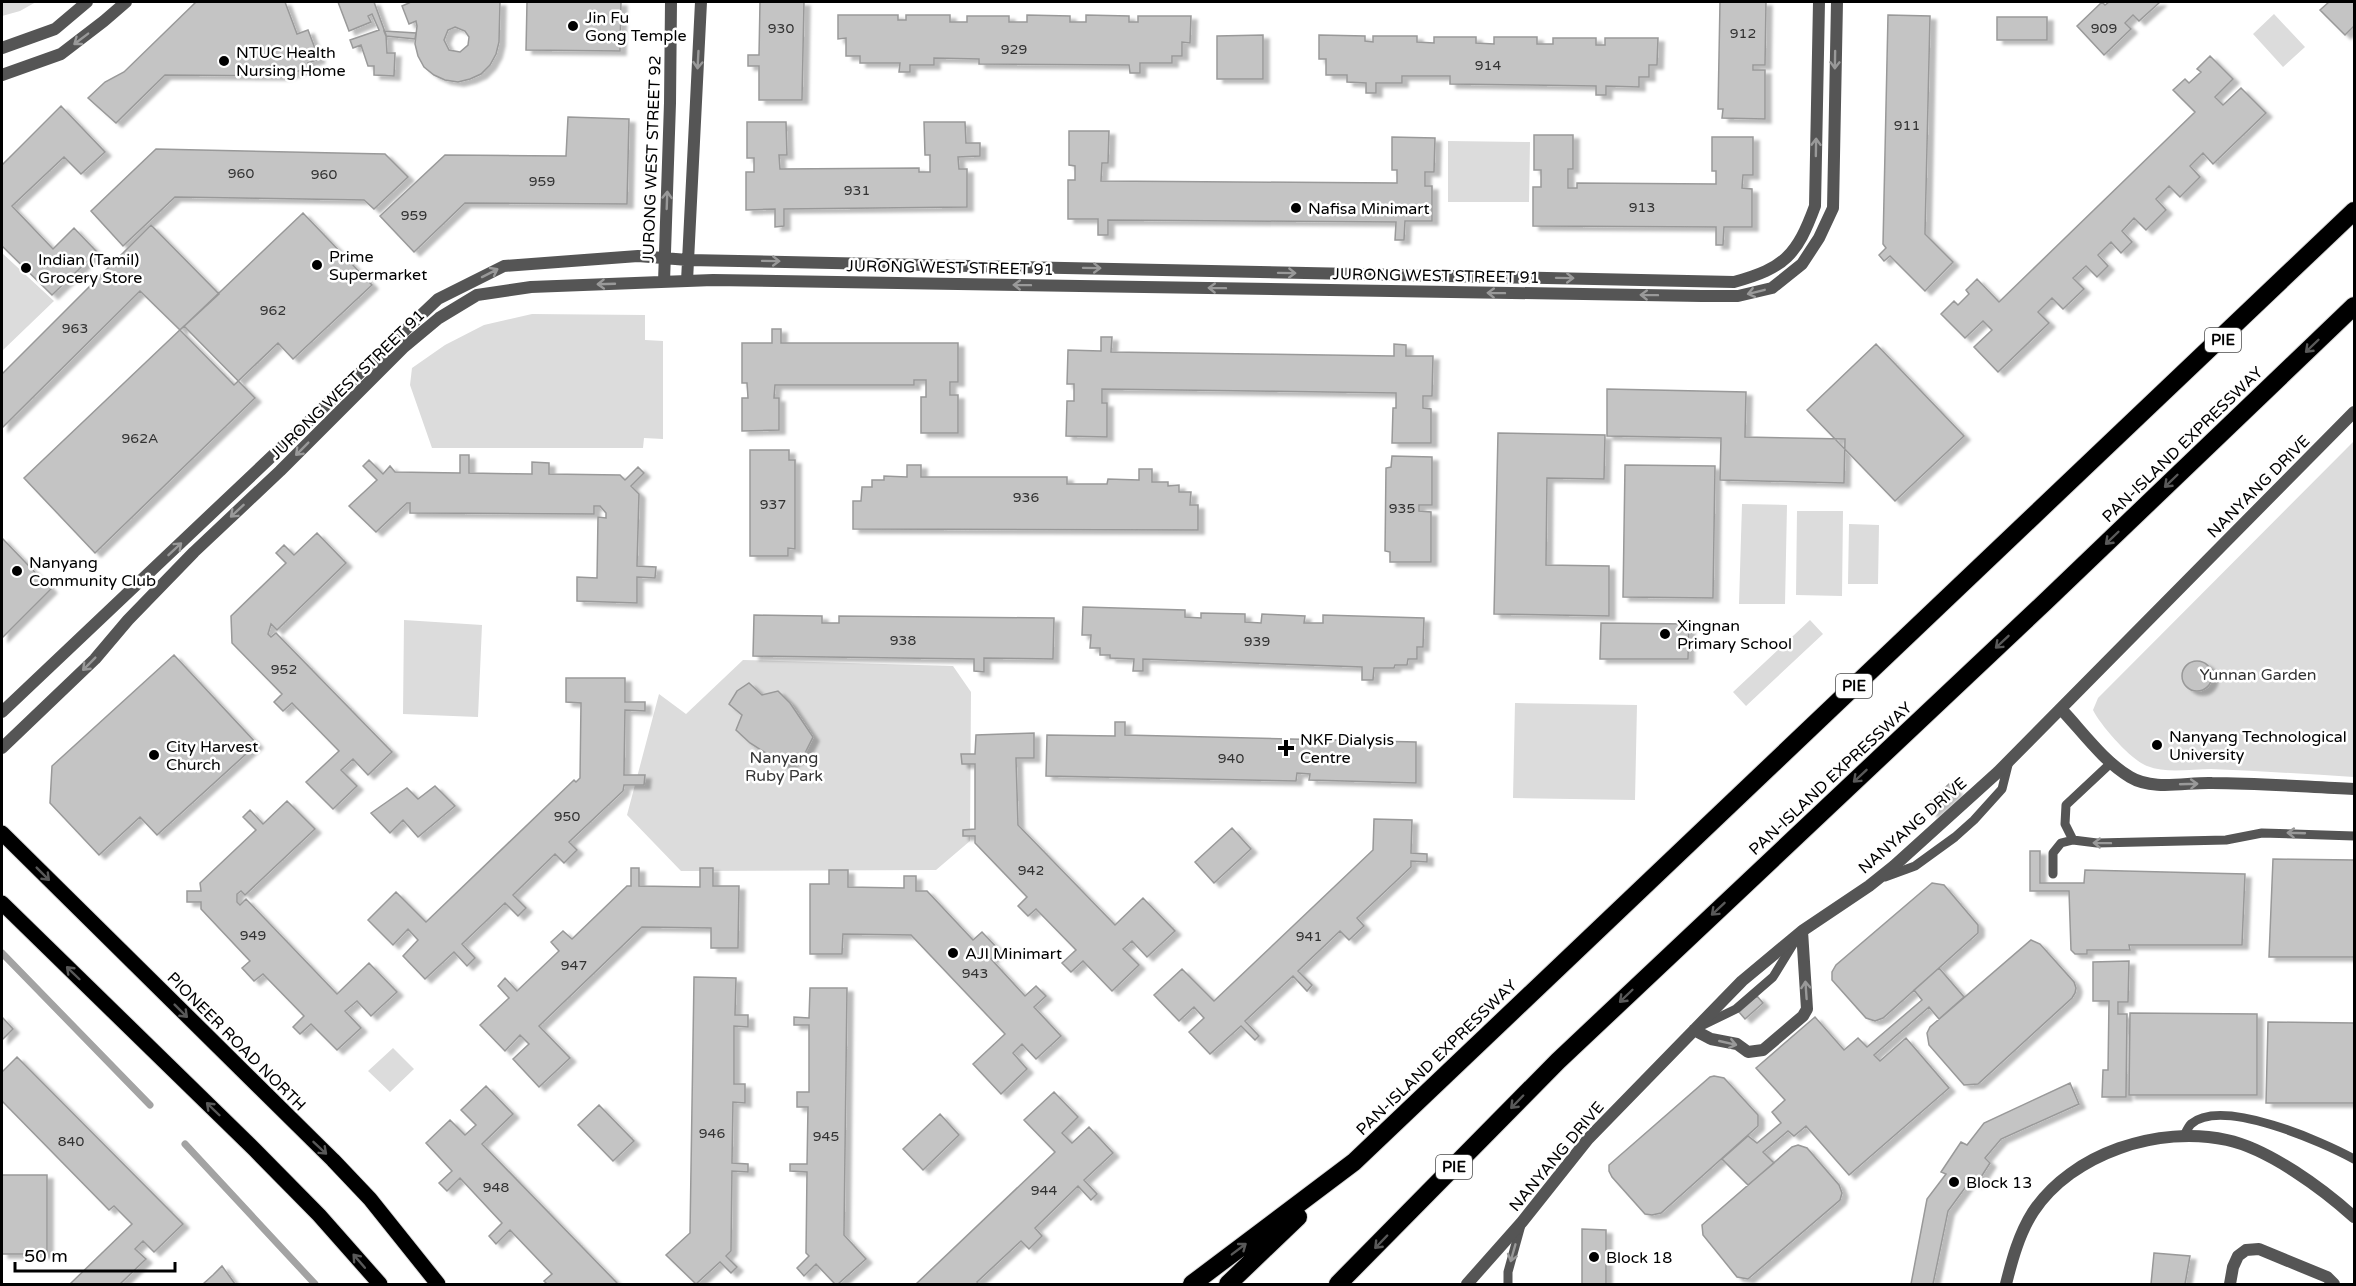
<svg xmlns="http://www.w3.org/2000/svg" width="2356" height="1286" viewBox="0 0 2356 1286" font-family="'Varela Round',sans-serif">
<defs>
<filter id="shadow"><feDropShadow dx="6" dy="4" stdDeviation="1.5" flood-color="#0004"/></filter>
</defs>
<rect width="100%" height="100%" fill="#fff"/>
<path fill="#dcdcdc" d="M2,2h34l-16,9 -18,5z
M2274,14l31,33 -22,20 -30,-33z
M1448,141l82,1 -1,60h-81z
M2,253l52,48 -52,50z
M532,314l113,1v25l18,1v98l-19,-1 -1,10h-211l-22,-63 2,-17 33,-23 39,-20z
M2354,441v336c-47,-3 -95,-6 -143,-8 -20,0 -44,5 -64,-3 -16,-6 -46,-40 -54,-56l5,-12z
M1742,504l45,1 -2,99h-46z
M1797,511h46l-1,85 -46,-1z
M1849,524l30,1 -1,59h-30z
M404,620l78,5 -4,92 -75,-3z
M1810,620l13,14 -77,72 -13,-14z
M743,660l210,6 18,26 -1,149 -34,29 -255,1 -54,-56 32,-121 27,20z
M1515,703l122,2 -2,95 -122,-2z
M393,1048l21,21 -24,23 -22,-21z"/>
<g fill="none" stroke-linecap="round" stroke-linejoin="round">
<path stroke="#a3a3a3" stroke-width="7" d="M2,953l148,152
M185,1144l130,140"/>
</g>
<path fill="#c4c4c4" stroke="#999" stroke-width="1.5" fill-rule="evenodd" filter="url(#shadow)" d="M196,2h89l12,32 11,-4 11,29 -11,4 2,4 -26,9 -119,-1 -49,48 -28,-25 17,-16 19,-10z
M338,2h36l12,33 1,18h8l-1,23 -20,-1v-9h-6l-7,-21 -8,3 -3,-8 29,-10 -7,-16 -4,2 3,6 -22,9z
M408,2h92l-1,40 -3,12 -6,11 -9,9 -11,5 -12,3 -13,-2 -11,-5 -10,-8 -6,-11 -3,-12 2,-18 -1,-5 -7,3 -7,-18 7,-3zM455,27l10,4 4,6 -1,8 -8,7 -11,-2 -5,-10 4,-10z
M527,2h94l-1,49 -94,-1z
M760,2h44l-2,98h-43v-34h-11v-11h11z
M1720,2h46l-1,63h-12v5h12v49l-43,-1 1,-9h-5z
M2102,2l3,3 4,-3h51l-21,19 -6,-6 -8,8 6,6 -27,26 -27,-29z
M2329,2h25v24l-9,9 -25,-25z
M838,15h60v5h8v-5h44v7h17v-6h42v6h18v-7l43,1v6h16v-7l43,1v6h9v-6h53l-1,27 -8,-1v14h-10v7h-32v10h-10l-1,-8 -150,-1v-5l-45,-1v7h-24v7h-11l1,-9h-40v-7h-14v-18l-8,1z
M1888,15l42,1 -5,218 28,28 -28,29 -35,-35 -6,5 -5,-6 7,-7 -3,-4z
M1997,17h50v23h-50z
M384,31l32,2 -1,6 -29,-3z
M1263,35v44h-46v-43z
M1319,35l46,1v5l8,1v-6h44v6l17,1v-6h42v6l18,1v-7h43v7h16v-6h43v7h9v-7h53l-1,27h-8v12h-10v10l-33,-1v9h-10v-9l-146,-2v-8h-48v7h-26v10h-10v-10l-19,-1v-7h-21v-16h-7z
M2210,56l23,23 -18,18 8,8 18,-17 25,25 -53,51 -10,-11 -13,13 10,11 -20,20 -11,-11 -13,13 10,11 -20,20 -12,-12 -12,13 10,11 -11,11 -10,-11 -13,13 10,11 -11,11 -11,-11 -13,12 11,11 -21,20 -11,-11 -14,14 11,11 -51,49 -24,-25 18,-17 -9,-9 -18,17 -24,-24 13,-13 4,4 11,-11 -3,-4 11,-11 22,23 196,-190 -22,-22 12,-11 4,4 12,-11 -4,-3z
M61,106l44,46 -24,22 -17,-17 -52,49 41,43 21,-21 23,24 -45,43 -50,-49v-81z
M568,117l61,2 -2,85 -162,-1 -51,49 -34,-36 65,-61 121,1z
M747,122h39l1,33h-8l1,14 139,-1v4h11v-17h-5l-1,-33h41l1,21h14v13l-22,1 1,12h8v38l-183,2v17l-9,1v-18l-29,1v-38h8v-14h-7z
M1069,131h40l-1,32h-6l-1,18 296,2v-13h-5v-33l43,1 -1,34h-9v14h7v35h-27l-1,19h-9l1,-18 -288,-2v15h-10v-16h-30v-39h7v-14l-6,-1z
M1534,135h39v34h-5v19h9v-5l139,1v-13h-4v-34h41v38h-10l-1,13 10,1v38h-28l-1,18h-7v-18l-183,-1v-39h8v-17h-7z
M156,149l229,5 23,23 -34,32 -10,-9 -189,-3 -52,49 -32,-35z
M303,213l69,72 -79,74 -15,-16 -44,42 -54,-55z
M151,225l68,69 -39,36 -40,-39 -138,137v-54z
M184,326l71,72 -160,155 -71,-75z
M772,329h9v14h177v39h-8v13h8v38h-37v-36h5v-17h-12v5h-139l-1,13h5v32l-37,1v-33h6l-1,-15h-5v-40h30z
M1101,337h11l-1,15 283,4v-12l12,1v11h27l-1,40h-9v12l8,1v34h-39l1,-35h3v-15l-294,-4v14h5v34l-41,-1 1,-35h7v-17h-7l1,-34 33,1z
M1876,344l88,92 -69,65 -88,-91z
M1607,389l139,3 -1,45 100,2 -1,44 -124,-3 1,-42 -114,-2z
M1498,433l107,2 -1,44 -57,-1 -1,87 63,1v50l-115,-2z
M750,450h39v10h6v89l-7,-1v8h-38z
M460,455h9v18l63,1v-12l17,1v11l71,1 5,5 13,-13 6,6 -13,13 8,8 -2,72 19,1 -1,11 -18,-1v26l-60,-2v-24l20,1 1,-61 8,1v-5l-6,-7h-6v8l-184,-1v-10h-3l-31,29 -27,-26 28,-26 -14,-14 6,-6 14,14 7,-8 5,6 65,1z
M1392,456l40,1v48h-13v6l12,1v50h-41v-10l-5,-1 1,-83 5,-1z
M907,465h14v12h146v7h40l1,-5 31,1v-11h13v13h16v4l11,-1v7h12l-1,13h8v25l-345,-1v-28h8l1,-14h10v-7h12v-4l23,1z
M1625,465l90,1 -2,132 -90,-1z
M317,533l29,30 -69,67 -6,-6 -3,10 3,3 5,-4 116,119 -24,23 -15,-16 -12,11 16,16 -24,23 -27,-27 33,-31 -47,-48 -9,8 -9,-9 8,-8 -50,-51 -1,-27 55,-53 -10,-10 8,-8 10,10z
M2,538l49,51 -49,49z
M1083,607l102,3v7l16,1v-5l44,1v8l16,1 1,-9 43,2 -1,7h19v-8l101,3 -1,29h-6v12h-9l-1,6h-12l-1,3h-20l-1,12h-11v-13l-219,-8v12h-10l1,-12 -24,-1v-3h-10v-7h-10l1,-13h-9z
M754,615l68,1v7h17v-7l215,2 -1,41 -69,-1v14l-10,-1v-12l-221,-3z
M1601,623l88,1 -1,35h-88z
M174,655l83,89 -100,91 -17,-18 -41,38 -49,-52 2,-37z
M2182 676a15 15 0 1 1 30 0a15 15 0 1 1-30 0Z
M566,678h59v24h20v9l-20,-1 -1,65h21l-1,10h-20l-1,6 -54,51 8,8 -13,13 -9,-9 -42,41 13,13 -8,8 -13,-13 -43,41 13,14 -8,8 -13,-14 -29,27 -22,-23 15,-16 -10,-11 -15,16 -25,-25 28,-28 30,30 148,-142 2,2 4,-4 1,-75 -15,-1z
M749,683l13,12 16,-4 12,12 23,34 -9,18 -18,11 -36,-23 -14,-13 6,-15 -13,-11 8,-13z
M1115,722h10v13l291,7v41l-107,-3 1,-6 -13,-1 -1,8 -250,-5 1,-41 68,1z
M1034,733v25h-18l2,67 97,100 28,-27 32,33 -28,26 -15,-16 -9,8 16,16 -27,26 -29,-30 -12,11 -9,-9 14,-13 -40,-41 -8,7 -10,-10 9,-9 -52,-54v-7h-12v-6l12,-1v-65h-13l-1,-10h14l1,-19z
M1949,784l7,7 -24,22 -7,-7z
M435,786l20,20 -37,31 -15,-17 -13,13 -19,-20 36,-25 11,11z
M287,801l28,28 -70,66 -4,-4 -4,3v8l3,3 6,-6 91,95 32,-31 28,29 -26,24 -14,-15 -12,10 16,17 -24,22 -26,-26 -11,10 -7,-7 11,-11 -41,-42 -9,7 -12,-13 8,-7 -49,-52v-7h-14v-11h14l-1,-8 56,-53 -13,-13 7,-7 13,14z
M1374,819l38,1 -1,33 16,1v8l-16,-1v6l-54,51 7,8 -15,14 -9,-9 -42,40 14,14 -5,6 -14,-15 -48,45 14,15 -4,4 -14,-14 -31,28 -21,-22 15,-14 -10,-11 -15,14 -25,-26 28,-26 32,32 159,-151z
M1232,828l19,21 -37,34 -19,-21z
M2030,851h10v32h44l1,-13 160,4 -3,71h-113l1,5h-43v4h-12l-4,-4 -2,-59h-39z
M2273,859l81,1v97h-85z
M631,868h8v18l61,1v-19h13v18h26l-1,62h-27v-20l-69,-1 -103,99 31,32 -31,29 -26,-28 16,-15 -9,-9 -15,16 -25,-26 29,-27 -11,-12 7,-8 12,13 42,-40 -8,-9 12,-11 9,8 55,-53h4z
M829,870h19v17l56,1v-12h12v15h11l46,49 9,-8 18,19 -9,8 34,37 11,-10 10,10 -12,11 27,29 -25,23 -14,-15 -9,9 14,16 -26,25 -28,-30 32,-30 -94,-99 -68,-1 -1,20h-32v-70h19z
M1932,883l12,2 34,40v8l-95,85 -8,3 -9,-3 -34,-38v-8l4,-7z
M2031,940l9,4 34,38 2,6 -1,5 -3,5 -94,86 -14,1 -35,-40 -2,-12 3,-6z
M2129,961l-1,41h-10v12h9l-1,83h-24l1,-27h5l1,-69h-16v-39z
M1939,968l25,29 -25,22 -10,-12 -55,48 6,6 26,-23 43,50 -100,87 -43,-49 -12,10 -6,-5 -25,21 11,11 -26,22 -26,-26 26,-23 9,7 24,-20 -9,-11 13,-12 -29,-32 59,-51 29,33 14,-12 9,9 55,-47 -8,-10z
M694,977l42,1 -1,37h13v12l-14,-1v58h11v19l-12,-1 -1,61 16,1v8l-16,-1 -1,80 -5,5 11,11 -6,6 -11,-11 -24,22 -30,-29 24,-22z
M810,988h37l-3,247 22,24 -28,25h-3l-19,-20 -12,12 -7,-8 12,-12 -3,-3 1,-81 -17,-1v-7h17l1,-57h-11v-15h12v-67h-15v-8l15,1z
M1757,996l6,7 -18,16 -6,-7z
M2130,1013l127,1v81h-128z
M2,1017l11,12 -11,11z
M2268,1022l86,1v80h-88z
M17,1057l166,167 -29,28 -11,-11 -8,8 11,10 -26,25h-50l62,-60 -18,-18 -5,4 -107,-109v-29z
M1714,1076l10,2 34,37v11l-97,87 -9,2 -7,-1 -33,-37 -3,-6v-6l101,-88z
M2070,1083l9,21 -78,35 -16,19 5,5 -9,14 -6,7 -5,-3 -22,30 -15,73h-22l16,-85 19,-25 -5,-2 20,-30 6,3 17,-22z
M486,1086l27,28 -31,30 136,140h-71l-3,-3 8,-7 -42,-44 -14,14 -7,-8 13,-13 -42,-45 -13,13 -8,-8 13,-12 -26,-28 24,-23 15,15 11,-10 -15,-15z
M1054,1092l24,25 -16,16 10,10 17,-16 24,26 -29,27 13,14 -6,6 -13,-14 -43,42 7,8 -13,13 -8,-8 -44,41 2,2h-63l139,-132 -31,-32z
M599,1105l35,36 -21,20 -35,-36z
M940,1114l19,21 -36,35 -20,-21z
M1798,1145l9,3 32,37 3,8 -2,7 -92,79 -11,-2 -34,-42 -1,-10 90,-78z
M2,1175h45v79h-45z
M1582,1229l24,1v54h-24z
M2154,1253l36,3 -5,28h-34z
M222,1266l13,18h-32l10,-9z"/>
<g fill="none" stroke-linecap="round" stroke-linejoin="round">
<g stroke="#dbdbdb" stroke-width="17">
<path id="primary" d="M2,833l331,327 37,39 68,85
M2,903l253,247 64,65 61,69"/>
</g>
<g stroke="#dbdbdb" stroke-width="20">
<path id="motorway" d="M1192,1284l162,-122 1000,-951
M1228,1284l70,-67
M1338,1284l220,-223 487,-459 309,-296"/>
</g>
<path stroke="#555" stroke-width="9" d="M2073,840l-8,-16 1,-19 46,-43
M2053,874v-21l8,-10 12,-3 24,3 129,-3 36,-7 92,3
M1885,877l30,-11 40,-29 19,-17 28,-31 7,-28
M1701,1026l35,-17 37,-32 24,-39
M2184,1136c2,-4 4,-9 7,-12 31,-27 132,18 163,35
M1508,1284v-12l13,-47"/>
<path stroke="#555" stroke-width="12" d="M2,48l53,-19 32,-27
M2,75l59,-21 43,-33 22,-19
M687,281l14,-279
M664,282l6,-179 1,-101
M2061,709c21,22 42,52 69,68 23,14 57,5 82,6 47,0 95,4 142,6
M2,712l436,-413 66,-33 134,-10 50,4 1046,22c51,-14 63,-27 81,-76l4,-204
M2,748l93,-89 33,-39 66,-68 86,-81 123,-123 36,-30 38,-23 54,-8 182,-7 989,16h36l34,-8 30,-24 17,-26 14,-30 4,-206
M1694,1030l17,9 26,5 11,8 15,-2 40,-34 4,-7 -5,-78
M1467,1284l55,-62 66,-83 154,-158 60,-50 67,-45 25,-20 104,-94 356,-360
M2006,1284c6,-24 13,-50 27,-72 39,-59 126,-87 194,-72 42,9 96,49 127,77
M2230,1284l3,-17 5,-11 8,-6 13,-1 68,28 7,7"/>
<use href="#primary" stroke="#000" stroke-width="15"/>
<use href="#motorway" stroke="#000" stroke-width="18"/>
</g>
<defs><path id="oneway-shaft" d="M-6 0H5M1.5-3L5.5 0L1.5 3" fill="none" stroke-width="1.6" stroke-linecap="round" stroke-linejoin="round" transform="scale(1.5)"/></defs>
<g stroke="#999">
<use href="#oneway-shaft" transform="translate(81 39) rotate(143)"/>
<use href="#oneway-shaft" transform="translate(698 60) rotate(93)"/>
<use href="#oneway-shaft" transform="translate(1835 60) rotate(91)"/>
<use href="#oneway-shaft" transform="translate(1816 147) rotate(-89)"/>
<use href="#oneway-shaft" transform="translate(667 200) rotate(-88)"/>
<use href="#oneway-shaft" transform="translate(771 261) rotate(1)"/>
<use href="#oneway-shaft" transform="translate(1092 268) rotate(1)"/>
<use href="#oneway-shaft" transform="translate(490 273) rotate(-27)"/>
<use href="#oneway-shaft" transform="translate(1287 273) rotate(1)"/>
<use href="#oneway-shaft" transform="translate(1565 278) rotate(1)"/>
<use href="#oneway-shaft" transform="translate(606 284) rotate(178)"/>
<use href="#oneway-shaft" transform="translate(1022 285) rotate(-179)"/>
<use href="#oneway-shaft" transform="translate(1217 288) rotate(-179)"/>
<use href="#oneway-shaft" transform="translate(1756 292) rotate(166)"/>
<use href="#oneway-shaft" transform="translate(1496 293) rotate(-179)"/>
<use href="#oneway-shaft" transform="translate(1649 295) rotate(-179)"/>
<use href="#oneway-shaft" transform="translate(302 449) rotate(135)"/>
<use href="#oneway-shaft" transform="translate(237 511) rotate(137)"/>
<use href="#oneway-shaft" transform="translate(175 549) rotate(-43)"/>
<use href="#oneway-shaft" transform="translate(89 664) rotate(135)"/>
<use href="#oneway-shaft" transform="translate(2189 784) rotate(-2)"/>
<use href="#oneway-shaft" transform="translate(2296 833) rotate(-178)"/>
<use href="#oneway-shaft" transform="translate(2102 843) rotate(-179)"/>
<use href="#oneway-shaft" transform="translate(1806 990) rotate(-94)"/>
<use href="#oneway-shaft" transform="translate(1728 1043) rotate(13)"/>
<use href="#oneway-shaft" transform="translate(1513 1253) rotate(106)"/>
</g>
<g stroke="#595959">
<use href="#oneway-shaft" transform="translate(2312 346) rotate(136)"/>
<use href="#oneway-shaft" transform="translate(2171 481) rotate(136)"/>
<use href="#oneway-shaft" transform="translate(2112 538) rotate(136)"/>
<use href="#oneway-shaft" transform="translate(2002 642) rotate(137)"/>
<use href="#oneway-shaft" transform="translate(1860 776) rotate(137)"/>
<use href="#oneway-shaft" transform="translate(43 874) rotate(45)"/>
<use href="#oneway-shaft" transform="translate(1718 909) rotate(137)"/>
<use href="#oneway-shaft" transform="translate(73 973) rotate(-136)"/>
<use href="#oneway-shaft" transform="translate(1626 996) rotate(136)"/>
<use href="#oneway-shaft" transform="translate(181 1011) rotate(45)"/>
<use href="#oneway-shaft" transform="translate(1517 1102) rotate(134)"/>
<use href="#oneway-shaft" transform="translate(213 1109) rotate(-136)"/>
<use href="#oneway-shaft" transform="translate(320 1148) rotate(43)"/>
<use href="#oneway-shaft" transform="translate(1381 1242) rotate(134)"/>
<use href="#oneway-shaft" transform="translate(1239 1249) rotate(-37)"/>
<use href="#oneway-shaft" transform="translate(359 1261) rotate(-131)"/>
</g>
<g fill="#000" stroke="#fff" stroke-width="2">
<circle cx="573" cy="26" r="6"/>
<circle cx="224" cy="61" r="6"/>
<circle cx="1296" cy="208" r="6"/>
<circle cx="317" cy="265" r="6"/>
<circle cx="26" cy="268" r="6"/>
<circle cx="17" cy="571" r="6"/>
<circle cx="1665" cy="634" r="6"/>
<circle cx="2157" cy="745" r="6"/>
<path d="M1283 739h6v6h6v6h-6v6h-6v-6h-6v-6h6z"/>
<circle cx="154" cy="755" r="6"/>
<circle cx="953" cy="953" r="6"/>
<circle cx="1954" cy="1182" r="6"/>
<circle cx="1594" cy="1257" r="6"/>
</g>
<g text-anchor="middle" stroke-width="5" stroke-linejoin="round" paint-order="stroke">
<g font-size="14" fill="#313131">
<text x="781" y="33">930</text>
<text x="2104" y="33">909</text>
<text x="1743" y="38">912</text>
<text x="1014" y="54">929</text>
<text x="1488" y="70">914</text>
<text x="1907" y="130">911</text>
<text x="241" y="178">960</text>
<text x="324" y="179">960</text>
<text x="542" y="186">959</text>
<text x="857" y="195">931</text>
<text x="1642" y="212">913</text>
<text x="414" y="220">959</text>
<text x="273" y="315">962</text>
<text x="75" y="333">963</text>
<text x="140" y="443">962A</text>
<text x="1026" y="502">936</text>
<text x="773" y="509">937</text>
<text x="1402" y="513">935</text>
<text x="903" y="645">938</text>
<text x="1257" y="646">939</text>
<text x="284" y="674">952</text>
<text x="1231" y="763">940</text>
<text x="567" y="821">950</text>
<text x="1031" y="875">942</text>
<text x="253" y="940">949</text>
<text x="1309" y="941">941</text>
<text x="574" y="970">947</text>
<text x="975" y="978">943</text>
<text x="712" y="1138">946</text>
<text x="826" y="1141">945</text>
<text x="71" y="1146">840</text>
<text x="496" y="1192">948</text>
<text x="1044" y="1195">944</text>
</g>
<g fill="#fff" stroke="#4c4c4c" stroke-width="1.5">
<rect x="2205" y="328" width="36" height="24" rx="4.5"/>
<rect x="1836" y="674" width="36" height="24" rx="4.5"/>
<rect x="1436" y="1155" width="36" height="24" rx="4.5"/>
</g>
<g font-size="15" font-weight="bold" fill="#000">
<text x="2223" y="345">PIE</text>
<text x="1854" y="691">PIE</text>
<text x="1454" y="1172">PIE</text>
</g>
<g font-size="16" fill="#000" stroke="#fff" text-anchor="start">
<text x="585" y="23">Jin Fu<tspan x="585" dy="18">Gong Temple</tspan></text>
<text x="236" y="58">NTUC Health<tspan x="236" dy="18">Nursing Home</tspan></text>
<text x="1308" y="214">Nafisa Minimart</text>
<text x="329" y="262">Prime<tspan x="329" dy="18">Supermarket</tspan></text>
<text x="38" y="265">Indian (Tamil)<tspan x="38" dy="18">Grocery Store</tspan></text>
<text x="29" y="568">Nanyang<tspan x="29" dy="18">Community Club</tspan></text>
<text x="1677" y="631">Xingnan<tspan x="1677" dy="18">Primary School</tspan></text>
<text x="2169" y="742">Nanyang Technological<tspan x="2169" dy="18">University</tspan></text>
<text x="1300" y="745">NKF Dialysis<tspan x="1300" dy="18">Centre</tspan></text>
<text x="166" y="752">City Harvest<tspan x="166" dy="18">Church</tspan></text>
<text x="965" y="959">AJI Minimart</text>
<text x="1966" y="1188">Block 13</text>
<text x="1606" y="1263">Block 18</text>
</g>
<g font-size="16" fill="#000" stroke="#fff">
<text transform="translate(651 159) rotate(-88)" y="6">JURONG WEST STREET 92</text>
<text transform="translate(950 267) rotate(1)" y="6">JURONG WEST STREET 91</text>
<text transform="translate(1436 275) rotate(1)" y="6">JURONG WEST STREET 91</text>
<text transform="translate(347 384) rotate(-44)" y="6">JURONG WEST STREET 91</text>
<text transform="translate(2182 444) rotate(-44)" y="6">PAN-ISLAND EXPRESSWAY</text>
<text transform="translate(2258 486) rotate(-45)" y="6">NANYANG DRIVE</text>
<text transform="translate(1830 778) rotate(-43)" y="6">PAN-ISLAND EXPRESSWAY</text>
<text transform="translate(1912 825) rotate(-41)" y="6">NANYANG DRIVE</text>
<text transform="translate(237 1041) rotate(45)" y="6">PIONEER ROAD NORTH</text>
<text transform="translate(1436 1057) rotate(-44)" y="6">PAN-ISLAND EXPRESSWAY</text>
<text transform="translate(1556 1156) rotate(-50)" y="6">NANYANG DRIVE</text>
</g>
<g font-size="16" fill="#333" stroke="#fff">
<text x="2258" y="680">Yunnan Garden</text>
<text x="784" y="763">Nanyang<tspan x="784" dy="18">Ruby Park</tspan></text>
</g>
</g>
<rect width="2356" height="1286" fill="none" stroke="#000000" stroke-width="6"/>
<path d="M15 1262v9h160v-9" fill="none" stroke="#000000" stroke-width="3"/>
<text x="24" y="1262" font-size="18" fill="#000000" stroke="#ffffff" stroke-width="4.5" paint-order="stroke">50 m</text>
</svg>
